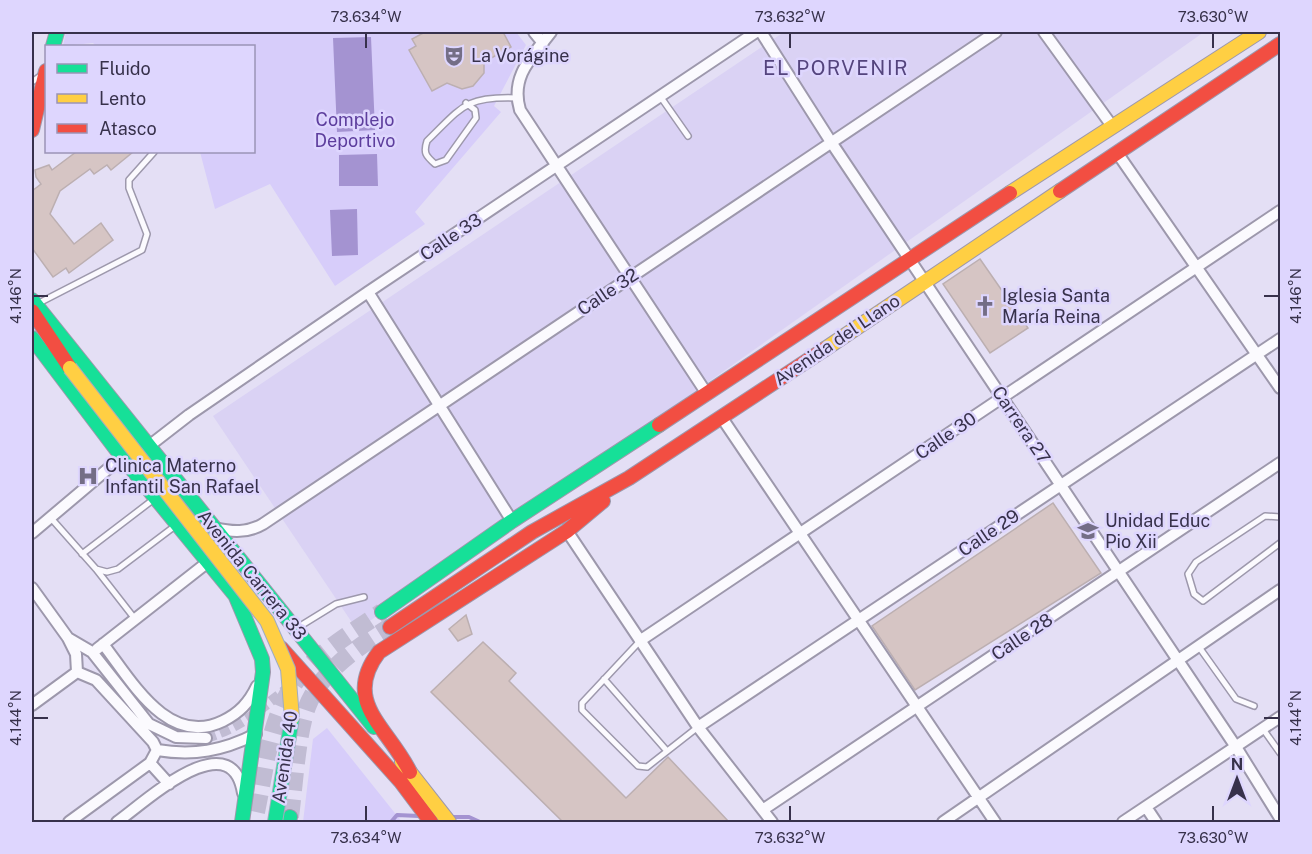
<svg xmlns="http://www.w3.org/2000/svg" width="1312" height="854" viewBox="0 0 1312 854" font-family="'Public Sans',sans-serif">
<rect width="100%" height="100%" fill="#e4dff5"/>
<path fill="#dad2f4" d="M784,32h420l-847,598 -144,-214z"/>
<path fill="#d7cdfa" d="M66,32h450l10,13 -32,61 7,6 -86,100 10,12 -90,62 -65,-102 -55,25 -15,-57h54v-106h-158l-3,-3 -30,3z
M327,728l75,94h-99l10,-83z"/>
<path fill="#a493d1" d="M371,37l4,93 -38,2 -4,-94z
M377,154l1,32h-39v-31z
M357,209l1,46 -26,1 -2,-46z"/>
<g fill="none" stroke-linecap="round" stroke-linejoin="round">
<path stroke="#a493d1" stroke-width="4" d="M451,817h18l11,5
M391,822l6,-7 22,1"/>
</g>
<path fill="#d6c5c4" stroke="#bcafb1" stroke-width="1.5" d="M425,32h78l8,15 -27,15v11l-11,13 -11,3 -15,-6 -15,8 -23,-41 7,-4 -4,-7z
M76,152h57l-22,18 -4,-5 -13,9 -4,-5 -30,22 -10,23 24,30 27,-21 12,17 -44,33 -3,-5 -13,9 -21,-29v-57l9,-7 -5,-7 -1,-7 14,-5 3,5z
M980,259l48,69 -38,25 -47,-69z
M1053,503l48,70 -186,117 -43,-64z
M466,615l6,19 -14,7 -9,-12z
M483,642l33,31 -7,8 117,117 42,-41 61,65h-166l-132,-130z"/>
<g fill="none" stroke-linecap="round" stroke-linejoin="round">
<path stroke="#c1bcd3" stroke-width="10" stroke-dasharray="10 5" stroke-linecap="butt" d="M206,738c39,-12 56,-31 87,-54"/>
<path stroke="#c1bcd3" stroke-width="18" stroke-dasharray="18 9" stroke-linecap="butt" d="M256,812c9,-42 14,-95 40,-131 22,-29 57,-49 86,-69
M290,817c4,-31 7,-83 17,-110 13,-35 52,-61 83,-80"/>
<g stroke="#9d98ac" stroke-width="8">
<path id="lane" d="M32,82l11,-8
M660,96l28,40
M466,103l9,7 1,8 -30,42 -11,4c-9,-8 -12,-11 -8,-23 35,-34 38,-45 90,-43
M39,303l103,-53 5,-16 -18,-46v-8l25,-28
M50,517l46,52 11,3 11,-3 57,-43
M1280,517l-15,-1 -69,46 -8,12 6,20 9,7 77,-58
M82,554l72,-55
M96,569l39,50
M297,628l39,-24 28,-7
M640,641l-58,62v7l56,56 9,1 51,-40
M1199,647l37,52 18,7
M604,679l63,72
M1263,729l17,24"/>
</g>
<g stroke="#9d98ac" stroke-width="14">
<path id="street" d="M534,32l9,11
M551,32c-19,25 -41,44 -31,78l187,284
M761,32l70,110 405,605 44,71
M1044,32l68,94
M1118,154l162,234
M368,292l144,229
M722,418l273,404
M149,446l40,-31 179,-123 388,-260
M215,528c17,4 33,5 48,-4l733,-492
M567,531l131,196 74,95
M32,533l90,-76
M32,588l36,50 24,14 57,72 27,13 30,1
M68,638l8,16 1,18
M641,640l639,-429
M103,644c28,36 65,104 120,77 16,-8 26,-18 34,-35
M97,649l111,-87
M77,672l19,8 57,62 4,8
M32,705l45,-33
M698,727l582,-388
M157,750c36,6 66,1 99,-16
M150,763l19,21
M1146,807l10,15
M764,809l516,-346
M69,822l81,-59 7,-13
M117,822c27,-19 114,-101 126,-29
M943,822l337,-232
M1123,822l157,-105"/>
</g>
<g stroke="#9d98ac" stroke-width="16">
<path id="fast" d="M53,46l4,-14
M32,300l342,427
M32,338l90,119 122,149
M236,597l26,62 1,13 -21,150
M382,612l130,-91 147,-96
M289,822l1,-5"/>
</g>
<g stroke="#9d98ac" stroke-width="16">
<path id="slow" d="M1010,193l249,-161
M825,349l235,-158
M402,762l47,60"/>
</g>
<g stroke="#9d98ac" stroke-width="16">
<path id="jam" d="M32,130l14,-59
M1060,191l220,-147
M32,311l38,57
M659,425l351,-232
M390,627l142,-95 97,-54 196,-129
M281,648l120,134 30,40
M410,772c-22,-45 -69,-70 -31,-120l188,-121 36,-30"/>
</g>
<use href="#lane" stroke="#fbfafe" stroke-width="5"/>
<use href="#street" stroke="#fbfafe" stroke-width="10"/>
<use href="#fast" stroke="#16e098" stroke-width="14"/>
<use href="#slow" stroke="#ffcf43" stroke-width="14"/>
<use href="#jam" stroke="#f24e42" stroke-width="14"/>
<g stroke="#a1acbf" stroke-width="16" stroke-linecap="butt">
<path id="fast-bridge" d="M275,822l17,-104"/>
</g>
<g stroke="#a1acbf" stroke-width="16" stroke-linecap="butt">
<path id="slow-bridge" d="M70,368l197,253 21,48 4,49"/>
</g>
<use href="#fast-bridge" stroke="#16e098" stroke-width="14"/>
<use href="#slow-bridge" stroke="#ffcf43" stroke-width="14"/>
</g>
<path fill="none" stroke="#37314b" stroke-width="2" d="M366,33v15M790,33v15M1213,33v15M33,296h15M1264,296h15M33,718h15M1264,718h15M366,806v15M790,806v15M1213,806v15"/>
<defs>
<g id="theatre-bare" transform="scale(1.62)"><path d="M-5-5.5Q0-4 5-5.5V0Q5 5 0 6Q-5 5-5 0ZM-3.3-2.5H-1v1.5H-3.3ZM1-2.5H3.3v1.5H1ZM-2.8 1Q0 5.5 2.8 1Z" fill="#746e86" stroke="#ded6fe" stroke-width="2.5" paint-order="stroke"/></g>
<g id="church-bare" transform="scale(1.62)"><path d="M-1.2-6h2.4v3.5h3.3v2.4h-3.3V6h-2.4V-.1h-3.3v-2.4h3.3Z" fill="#746e86" stroke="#ded6fe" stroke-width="2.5" paint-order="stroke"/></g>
<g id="hospital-bare" transform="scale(1.62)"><path d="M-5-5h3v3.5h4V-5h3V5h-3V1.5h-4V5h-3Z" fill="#746e86" stroke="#ded6fe" stroke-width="2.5" paint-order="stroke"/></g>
<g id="school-bare" transform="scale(1.62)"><path d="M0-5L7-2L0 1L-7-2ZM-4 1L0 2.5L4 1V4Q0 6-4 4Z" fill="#746e86" stroke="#ded6fe" stroke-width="2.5" paint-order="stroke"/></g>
</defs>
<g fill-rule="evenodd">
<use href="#theatre-bare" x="454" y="56"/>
<use href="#church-bare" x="985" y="306"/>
<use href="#hospital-bare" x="88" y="476"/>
<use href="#school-bare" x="1088" y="531"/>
</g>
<g text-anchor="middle" stroke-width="5" stroke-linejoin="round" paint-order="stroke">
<g font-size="18" fill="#37314b" stroke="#ded6fe" text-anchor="start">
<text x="471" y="62">La Vorágine</text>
<text x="1002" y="302">Iglesia Santa<tspan x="1002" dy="21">María Reina</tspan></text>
<text x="105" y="472">Clinica Materno<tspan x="105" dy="21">Infantil San Rafael</tspan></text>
<text x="1105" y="527">Unidad Educ<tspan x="1105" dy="21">Pio Xii</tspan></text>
</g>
<g font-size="18" fill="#5d3e9d" stroke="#ded6fe">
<text x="355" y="126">Complejo<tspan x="355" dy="21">Deportivo</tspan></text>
</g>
<g font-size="18" fill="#37314b" stroke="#ded6fe">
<text transform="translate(451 237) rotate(-34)" y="6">Calle 33</text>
<text transform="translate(608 292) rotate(-34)" y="6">Calle 32</text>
<text transform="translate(837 340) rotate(-34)" y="6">Avenida del Llano</text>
<text transform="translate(1021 425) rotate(56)" y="6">Carrera 27</text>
<text transform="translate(946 436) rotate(-34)" y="6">Calle 30</text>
<text transform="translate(989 533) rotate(-34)" y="6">Calle 29</text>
<text transform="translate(252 575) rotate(51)" y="6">Avenida Carrera 33</text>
<text transform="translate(1022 637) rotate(-34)" y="6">Calle 28</text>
<text transform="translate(285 757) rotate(-82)" y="6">Avenida 40</text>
</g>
<g font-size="20" letter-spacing="1.5" fill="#54447d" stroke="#ded6fe">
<text x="836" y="75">EL PORVENIR</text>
</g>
</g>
<rect width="1312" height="854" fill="none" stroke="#ded6fe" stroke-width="66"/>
<rect x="45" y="45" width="210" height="108" fill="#ded6fe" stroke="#9b94b6" stroke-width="1.5"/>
<rect x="57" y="64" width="30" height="9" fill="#16e098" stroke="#9b94b6" stroke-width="1.5"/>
<text x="99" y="75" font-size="18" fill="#37314b">Fluido</text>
<rect x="57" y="94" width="30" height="9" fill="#ffcf43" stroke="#9b94b6" stroke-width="1.5"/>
<text x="99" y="105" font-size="18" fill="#37314b">Lento</text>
<rect x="57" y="124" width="30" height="9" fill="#f24e42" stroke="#9b94b6" stroke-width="1.5"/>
<text x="99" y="135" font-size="18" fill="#37314b">Atasco</text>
<g transform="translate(1237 779)" stroke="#ded6fe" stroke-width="4.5" paint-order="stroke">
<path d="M0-4.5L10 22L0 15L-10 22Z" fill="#37314b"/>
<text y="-9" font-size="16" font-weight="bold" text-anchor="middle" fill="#37314b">N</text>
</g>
<rect x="33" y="33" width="1246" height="788" fill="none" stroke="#37314b" stroke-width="2"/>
<g font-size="15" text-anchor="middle" fill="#37314b">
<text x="366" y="22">73.634°W</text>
<text x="790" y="22">73.632°W</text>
<text x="1213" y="22">73.630°W</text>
<text transform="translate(16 296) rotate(-90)" y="5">4.146°N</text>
<text transform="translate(1296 296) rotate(-90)" y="5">4.146°N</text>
<text transform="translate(16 718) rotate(-90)" y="5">4.144°N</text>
<text transform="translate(1296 718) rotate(-90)" y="5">4.144°N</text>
<text x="366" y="843">73.634°W</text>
<text x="790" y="843">73.632°W</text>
<text x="1213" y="843">73.630°W</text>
</g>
</svg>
